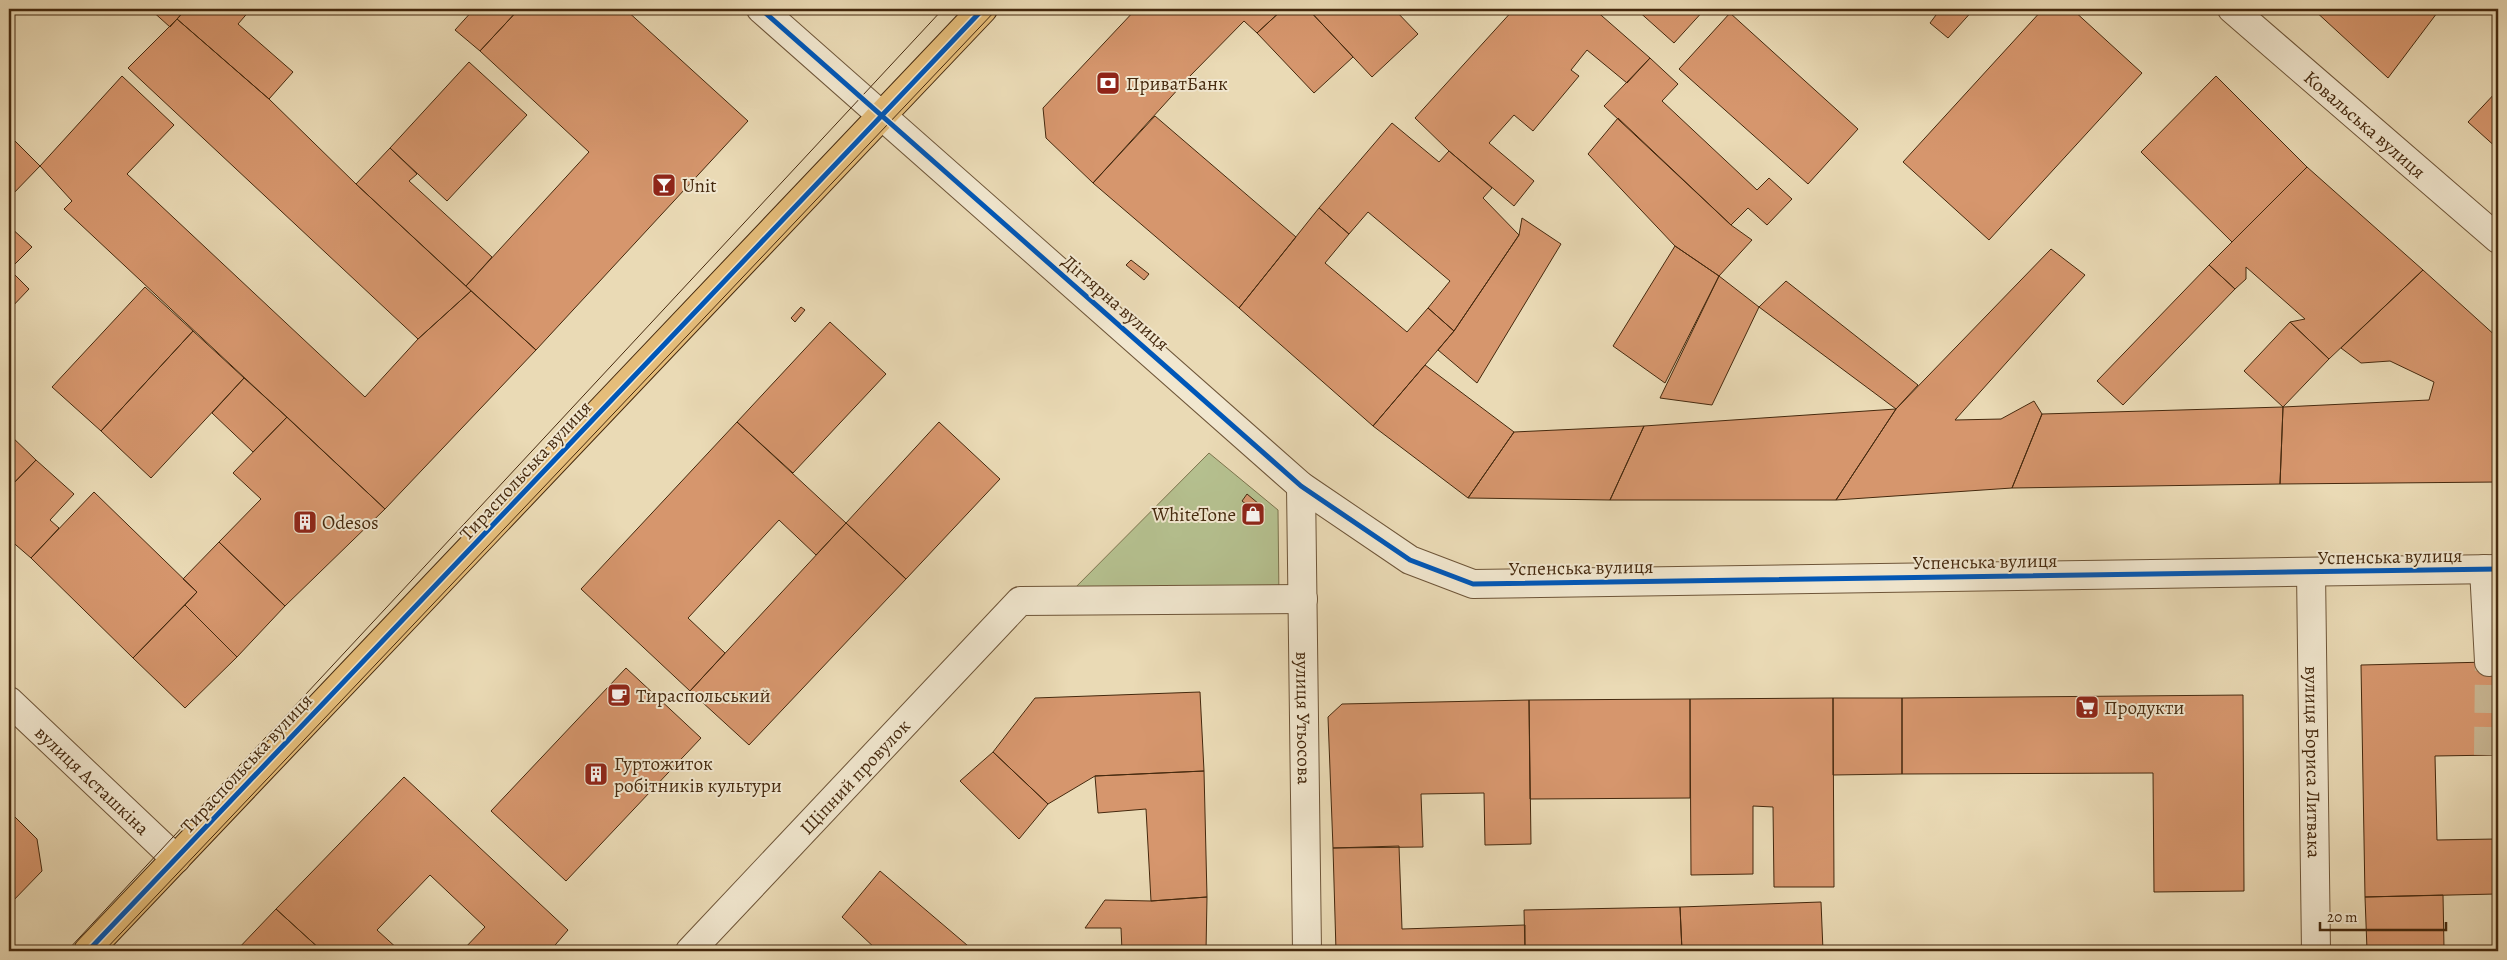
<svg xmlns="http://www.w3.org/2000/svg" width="2507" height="960" viewBox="0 0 2507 960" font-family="Alegreya,serif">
<rect width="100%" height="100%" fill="#eadab5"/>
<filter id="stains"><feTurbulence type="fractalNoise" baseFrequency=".004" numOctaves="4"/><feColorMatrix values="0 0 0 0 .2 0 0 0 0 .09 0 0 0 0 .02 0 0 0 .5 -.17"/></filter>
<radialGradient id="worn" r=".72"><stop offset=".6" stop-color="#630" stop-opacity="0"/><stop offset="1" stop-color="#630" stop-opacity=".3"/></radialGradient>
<path fill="#b5c08f" stroke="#7d744e" d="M1209,453l69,57 1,91h-217z"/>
<path fill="#d6966d" stroke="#45290e" d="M150,9h36l-16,18z
M186,9h65l-13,15 55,48 -24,27 -92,-80z
M474,9h45l-39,42 -25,-21z
M519,9h106l123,112 -212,229 -70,-64 123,-134 -109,-101z
M1136,9h147l-26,24 -13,-12 -54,55 -97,107 -47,-45 -3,-30z
M1283,9h25l45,48 -39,36 -57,-60z
M1308,9h86l24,25 -46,43z
M1514,9h80l56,49 -23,25 -40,-33 -16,20 8,6 -46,55 -19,-16 -25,28 45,38 -20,25 -65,-55 -34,-33z
M1636,9h69l-31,34z
M1930,9h44l-26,29 -18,-15 6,-8z
M2043,9h29l70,64 -153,167 -86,-78z
M2313,9h127l-52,69z
M1730,13l128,116 -50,55 -129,-115z
M177,19l92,80 87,85 115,107 -53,48 -290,-271z
M1650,58l28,26 -16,17 95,89 12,-12 23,21 -25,26 -19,-17 -17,17 -127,-119z
M469,62l58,53 -80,86 -57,-53z
M122,76l52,49 -47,49 238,223 53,-58 53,-48 65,59 -151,159 -321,-300 8,-8 -32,-35z
M2216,76l91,91 -75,75 -91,-90z
M2498,90v59l-30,-27z
M1155,116l141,121 -57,71 -146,-125z
M1618,118l113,107 21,15 -33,36 -44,-30 -87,-92z
M1392,123l47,39 10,-11 43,37 -9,10 36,37 -65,96 -26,-23 22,-27 -82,-69 -19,22 -30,-26z
M9,135l31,31 -31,32z
M390,148l27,26 -8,7 83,76 -26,29 -110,-102z
M2307,167l116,103 -94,89 -39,-37 15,-3 -59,-52v12l-11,10 -26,-24z
M1319,208l30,26 -24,29 82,69 21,-24 26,23 -81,95 -134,-118z
M1522,218l39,26 -84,139 -39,-33 16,-19 65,-96z
M9,226l23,21 -23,23z
M1675,246l44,30 -54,107 -52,-37z
M2051,249l34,26 -130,145 46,-1 33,-18 8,13 -30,74 -176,12 60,-91z
M1131,260l18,14 -5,6 -18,-15z
M2209,265l26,24 -112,116 -26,-24z
M9,269l20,20 -20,21z
M2423,270l75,68v144l-218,2 3,-77 146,-7 5,-18 -44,-21 -29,2 -20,-15z
M1719,276l40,31 -47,98 -52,-7z
M1786,281l132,104 -22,24 -137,-102z
M145,287l48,44 -92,100 -49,-44z
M801,307l4,3 -10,12 -4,-4z
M830,322l56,52 -93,99 -56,-51z
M2290,322l39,37 -46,48 -39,-36z
M193,331l51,47 -93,100 -50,-47z
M1425,365l89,67 -46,66 -95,-72z
M244,378l43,39 -34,35 -41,-39z
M2283,407l-3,77 -268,4 30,-74z
M1896,409l-60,91h-226l34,-74z
M287,417l98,92 -100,97 -66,-64 42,-43 -28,-26z
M737,422l109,101 -30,32 -37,-35 -91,98 37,35 -35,38 -109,-102z
M939,422l61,57 -94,100 -60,-56z
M1644,426l-34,74 -142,-2 46,-66z
M9,434l27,26 -27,28z
M36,460l38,34 -24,26 9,8 -28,30 -22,-19v-51z
M94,492l103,100 -64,66 -102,-100z
M1247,494l18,15 -5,6 -18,-14z
M846,523l60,56 -157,166 -59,-54z
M219,542l66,64 -48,51 -52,-52 12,-13 -14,-13z
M185,605l52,52 -52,51 -52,-50z
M2489,662h9v93l-63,1 2,84 58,-1 1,55 -131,3 -4,-232z
M626,668l75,70 -135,143 -75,-70z
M1200,692l4,79 -109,5 -47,28 -55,-52 42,-54z
M2243,695l1,196 -90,1 -1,-119 -251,1v-76z
M1833,698h69v76l-69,1z
M1833,698l1,189h-60l-1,-80 -20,-1v68l-62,1 -1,-176z
M1690,699v99l-160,1 -1,-99z
M1529,700l2,144 -46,1 -1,-52 -63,1 2,53 -90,1 -5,-131 14,-13z
M993,752l55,52 -29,35 -59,-58z
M1204,771l3,126 -56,4 -5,-92 -48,4 -3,-37z
M404,777l164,153 -18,21h-88l23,-24 -55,-52 -53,55 23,21h-78l-46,-42z
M9,811l28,28 5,32 -33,34z
M1399,846l3,83 123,-4v26h-189l-3,-103z
M880,871l94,80h-96l-36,-34z
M2443,895l1,53 -77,2 -2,-53z
M1207,897l-1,54h-84l-1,-23h-36l20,-28 46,1z
M1821,902l2,49h-141l-2,-44z
M1680,907l2,44h-157l-1,-41z
M276,909l46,42h-86z
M1094,946v5h-22l4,-4z
M2498,947v4h-131v-1z"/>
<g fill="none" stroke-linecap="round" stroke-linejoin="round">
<path stroke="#c9b794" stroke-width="28" stroke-dasharray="28 14" stroke-linecap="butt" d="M2488,755l1,-93"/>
<g stroke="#6e5538" stroke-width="30">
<g id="minor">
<path d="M761,9l540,477 109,74 63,24 1025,-15"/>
<path id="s1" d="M2232,9l266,230"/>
<path id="s2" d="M1301,486l6,465"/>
<path d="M2484,569l5,93"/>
<path id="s3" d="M2311,572l5,379"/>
<path id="s4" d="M9,701l167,158"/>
<path id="s5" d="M690,951l330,-350 283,-2"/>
</g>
</g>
<g stroke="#45290e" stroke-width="30">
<path id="major" d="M88,951l895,-942"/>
</g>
<use href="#minor" stroke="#f1e7cf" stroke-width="28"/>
<use href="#major" stroke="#e5bd7a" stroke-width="28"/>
<path stroke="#45290e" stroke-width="1" d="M67,951l876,-942
M104,951l893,-942"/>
<g stroke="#f1e7cf" stroke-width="8">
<path id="cycleway" d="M761,9l540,477 109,74 63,24 1025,-15
M88,951l895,-942"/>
</g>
<use href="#cycleway" stroke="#0057b8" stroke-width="5"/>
</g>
<defs>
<g id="bank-square" transform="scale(1.25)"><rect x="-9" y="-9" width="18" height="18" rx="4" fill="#8f2418" stroke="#f1e7cf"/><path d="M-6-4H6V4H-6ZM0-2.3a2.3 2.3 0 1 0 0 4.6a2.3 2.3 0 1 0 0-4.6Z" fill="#fff"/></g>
<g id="bar-square" transform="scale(1.25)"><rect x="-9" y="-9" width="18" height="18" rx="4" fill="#8f2418" stroke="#f1e7cf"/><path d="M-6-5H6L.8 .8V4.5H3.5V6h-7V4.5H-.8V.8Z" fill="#fff"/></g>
<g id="shop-square" transform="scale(1.25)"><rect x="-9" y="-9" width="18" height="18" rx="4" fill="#8f2418" stroke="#f1e7cf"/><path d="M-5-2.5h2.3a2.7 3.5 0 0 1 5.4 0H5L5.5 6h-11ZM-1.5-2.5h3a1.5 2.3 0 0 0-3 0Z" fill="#fff"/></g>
<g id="building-square" transform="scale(1.25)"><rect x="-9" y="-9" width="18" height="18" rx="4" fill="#8f2418" stroke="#f1e7cf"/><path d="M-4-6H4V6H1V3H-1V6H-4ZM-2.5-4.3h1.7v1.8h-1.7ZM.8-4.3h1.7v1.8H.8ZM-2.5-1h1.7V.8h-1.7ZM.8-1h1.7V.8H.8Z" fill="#fff"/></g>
<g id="cafe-square" transform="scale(1.25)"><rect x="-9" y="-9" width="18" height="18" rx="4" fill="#8f2418" stroke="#f1e7cf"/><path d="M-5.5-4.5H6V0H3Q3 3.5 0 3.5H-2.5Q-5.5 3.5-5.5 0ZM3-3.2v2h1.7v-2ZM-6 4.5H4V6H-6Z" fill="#fff"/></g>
<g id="supermarket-square" transform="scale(1.25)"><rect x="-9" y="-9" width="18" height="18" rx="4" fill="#8f2418" stroke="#f1e7cf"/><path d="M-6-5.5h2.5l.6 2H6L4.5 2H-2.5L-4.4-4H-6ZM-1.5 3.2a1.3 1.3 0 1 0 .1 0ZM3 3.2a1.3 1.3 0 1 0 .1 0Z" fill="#fff"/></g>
</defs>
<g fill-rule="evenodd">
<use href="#bank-square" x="1108" y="83"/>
<use href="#bar-square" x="664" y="185"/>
<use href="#shop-square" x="1253" y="514"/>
<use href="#building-square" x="305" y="522"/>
<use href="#cafe-square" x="619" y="695"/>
<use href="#supermarket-square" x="2087" y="707"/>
<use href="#building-square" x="596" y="774"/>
</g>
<g text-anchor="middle" stroke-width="4" stroke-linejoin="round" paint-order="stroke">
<g font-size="19" fill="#45290e" stroke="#f1e7cf" text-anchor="start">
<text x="1126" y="90">ПриватБанк</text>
<text x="682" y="192">Unit</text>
<text x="1236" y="521" text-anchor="end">WhiteTone</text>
<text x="322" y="529">Odesos</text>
<text x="636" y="702">Тираспольський</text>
<text x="2104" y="714">Продукти</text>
<text x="614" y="770">Гуртожиток<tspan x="614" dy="22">робітників культури</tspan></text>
</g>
<g font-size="19" fill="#45290e" stroke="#f1e7cf">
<text dy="7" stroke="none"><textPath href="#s1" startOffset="176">Ковальська вулиця</textPath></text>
<text transform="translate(1116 302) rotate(41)" y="7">Дігтярна вулиця</text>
<text transform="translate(525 470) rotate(-47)" y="7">Тираспольська вулиця</text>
<text transform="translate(2390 556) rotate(-1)" y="7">Успенська вулиця</text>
<text transform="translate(1985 561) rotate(-1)" y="7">Успенська вулиця</text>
<text transform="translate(1581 567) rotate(-1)" y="7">Успенська вулиця</text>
<text dy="7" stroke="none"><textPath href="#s2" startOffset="232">вулиця Утьосова</textPath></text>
<text dy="7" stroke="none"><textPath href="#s3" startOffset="190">вулиця Бориса Литвака</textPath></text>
<text transform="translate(246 763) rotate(-47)" y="7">Тираспольська вулиця</text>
<text dy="7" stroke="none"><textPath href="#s5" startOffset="240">Щіпний провулок</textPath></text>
<text dy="7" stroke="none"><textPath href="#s4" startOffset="115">вулиця Асташкіна</textPath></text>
</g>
</g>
<rect width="2507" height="960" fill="none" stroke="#eadab5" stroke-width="30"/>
<rect x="10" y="10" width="2487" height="940" fill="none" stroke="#45290e" stroke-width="2.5"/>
<rect x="15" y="15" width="2477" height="930" fill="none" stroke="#45290e"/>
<path d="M2320 922v8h126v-8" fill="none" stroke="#45290e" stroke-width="2.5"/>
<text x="2327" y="922" font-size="15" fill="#45290e" stroke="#f1e7cf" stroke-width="4" paint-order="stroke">20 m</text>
<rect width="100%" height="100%" filter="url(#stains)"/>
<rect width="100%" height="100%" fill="url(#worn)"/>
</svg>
